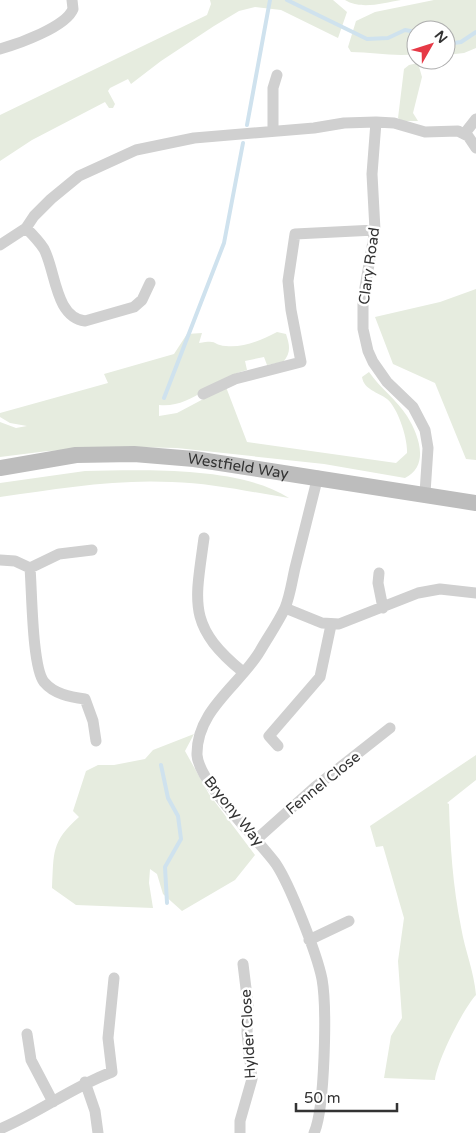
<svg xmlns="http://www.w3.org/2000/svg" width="476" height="1133" viewBox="0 0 476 1133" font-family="'Varela Round',sans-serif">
<rect width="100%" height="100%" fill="#fff"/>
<path fill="#e6ecdf" d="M210,0h123l14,12 -9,26 -57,-28 -26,-3 -16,4 -25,15 -53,35 -30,23 -3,-5 -18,9 -2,3 7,13 -2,4h-4l-4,-6 -73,38 -32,21v-46l207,-100 4,-11z
M345,0h56c-18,3 -40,10 -56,0z
M434,0h42v48l-12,5 -18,2v-25h-30v24c-21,3 -43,-2 -65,-2l-3,-5 8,-26 19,-9z
M418,63l4,14 -9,36 5,8h-16l-4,-3 6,-49 5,-4z
M476,289v171l-10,-1 -31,-76 -42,-19 -18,-47 65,-15z
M277,332l9,2c4,12 5,19 -3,28l-16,3 -3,-8 -19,4 2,9c-32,7 -56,39 -88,35v11l18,-3 49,-26 21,55 149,21 11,-10c1,-14 -9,-45 -20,-54 -9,-7 -23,-9 -25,-22l7,-5c11,16 28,28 38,44 12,19 23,50 -2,62l-81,-14 -147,-16 -44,-1 -85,4 -48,6v-35l16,6 11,-2 -17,-3 -10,-6v-4l108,-30 -4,-9 70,-20 13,-20 15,-1 -3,10c20,-4 13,2 27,3 17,2 36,-6 51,-14z
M85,471c58,-1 155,-5 204,27 -39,-6 -78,-15 -117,-16 -58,-3 -115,7 -172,15v-14z
M194,734l-9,17 24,43 46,61 -20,25 -53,31 -19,-17 -6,-20 -7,-5 -1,14 4,25 -77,-3 -24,-17c2,-36 -1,-46 27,-71l-6,-6 13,-40 12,-6h16l31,-6 8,-9z
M476,755v25l-29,23 2,1c1,42 4,82 12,123 4,24 13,44 15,68 -13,14 -39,66 -41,85l-51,-2 7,-42 11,-18 -4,-57 6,-43 -21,-72 -7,1 -6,-21z"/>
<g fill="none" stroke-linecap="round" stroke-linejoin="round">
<path stroke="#cfe2ee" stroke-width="4" d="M287,0l80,39 21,-1 17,-8 11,2
M446,44l15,-2 15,-10
M247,125l23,-125
M164,398l60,-155 19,-100
M161,765l7,33 10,18 3,23 -16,28 2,36"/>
<path stroke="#d0d0d0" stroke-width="11" d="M0,49c18,-5 66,-22 73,-40l-1,-9
M376,122l18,1 31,9 33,-1 10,5 8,12
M273,130v-42l4,-13
M465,133l11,-14
M26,228c7,7 13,13 18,21 12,23 11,68 41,72l49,-14 8,-7 8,-17
M0,245l26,-17 8,-12 17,-17 28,-23 57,-26 58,-12 120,-10 30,-5 32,-1 -4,52 3,56 -12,69v30l5,22 5,11 14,20 26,25 12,23 3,18 -3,45
M203,394l32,-15 66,-17 -10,-52 -3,-29 7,-47 80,-4
M204,538c-9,66 -17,88 39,134
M0,560l15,1 15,7c2,23 2,99 14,114 10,12 26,15 41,17l8,22 3,20
M30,568l29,-14 33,-4
M379,573l-1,10 5,25
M285,608l37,15 17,1 79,-31 22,-4 36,4
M278,746l-9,-10 51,-59 11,-52
M257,839l58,-52 75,-59
M309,940l40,-19
M27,1034l4,26 22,42
M85,1082l10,29 3,22
M0,1129c39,-16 72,-42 112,-57l-4,-34 6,-60
M240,1133v-12l12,-42 -5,-46 1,-28 -5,-41
M314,1133c11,-24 13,-126 8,-154 -5,-25 -32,-94 -46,-115 -19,-26 -77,-81 -79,-109 -1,-45 43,-70 63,-104 8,-14 18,-28 25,-43 5,-12 7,-27 10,-40 8,-31 15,-61 23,-92"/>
<path stroke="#bdbdbd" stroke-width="16" id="s1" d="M0,468l76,-13 58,-1 60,5 282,44"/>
</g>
<g text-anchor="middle" stroke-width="5" stroke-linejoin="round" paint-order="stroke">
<g font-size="15" fill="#333" stroke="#fff">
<text transform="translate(369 266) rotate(-82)" y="5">Clary Road</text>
<text dy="5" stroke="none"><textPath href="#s1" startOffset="240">Westfield Way</textPath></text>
<text transform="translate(323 783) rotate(-39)" y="5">Fennel Close</text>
<text transform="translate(234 811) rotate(51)" y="5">Bryony Way</text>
<text transform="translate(248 1034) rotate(-93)" y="5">Hylder Close</text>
</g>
</g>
<g transform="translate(431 45) rotate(51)"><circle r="24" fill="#ffffff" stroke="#adadad"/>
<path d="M0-4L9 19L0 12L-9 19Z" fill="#e63946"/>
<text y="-8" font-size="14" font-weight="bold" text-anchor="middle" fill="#333333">N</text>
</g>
<path d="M296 1103v8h101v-8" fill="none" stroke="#333333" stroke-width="2.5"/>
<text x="304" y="1103" font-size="15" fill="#333333" stroke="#ffffff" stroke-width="4" paint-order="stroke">50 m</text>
</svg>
